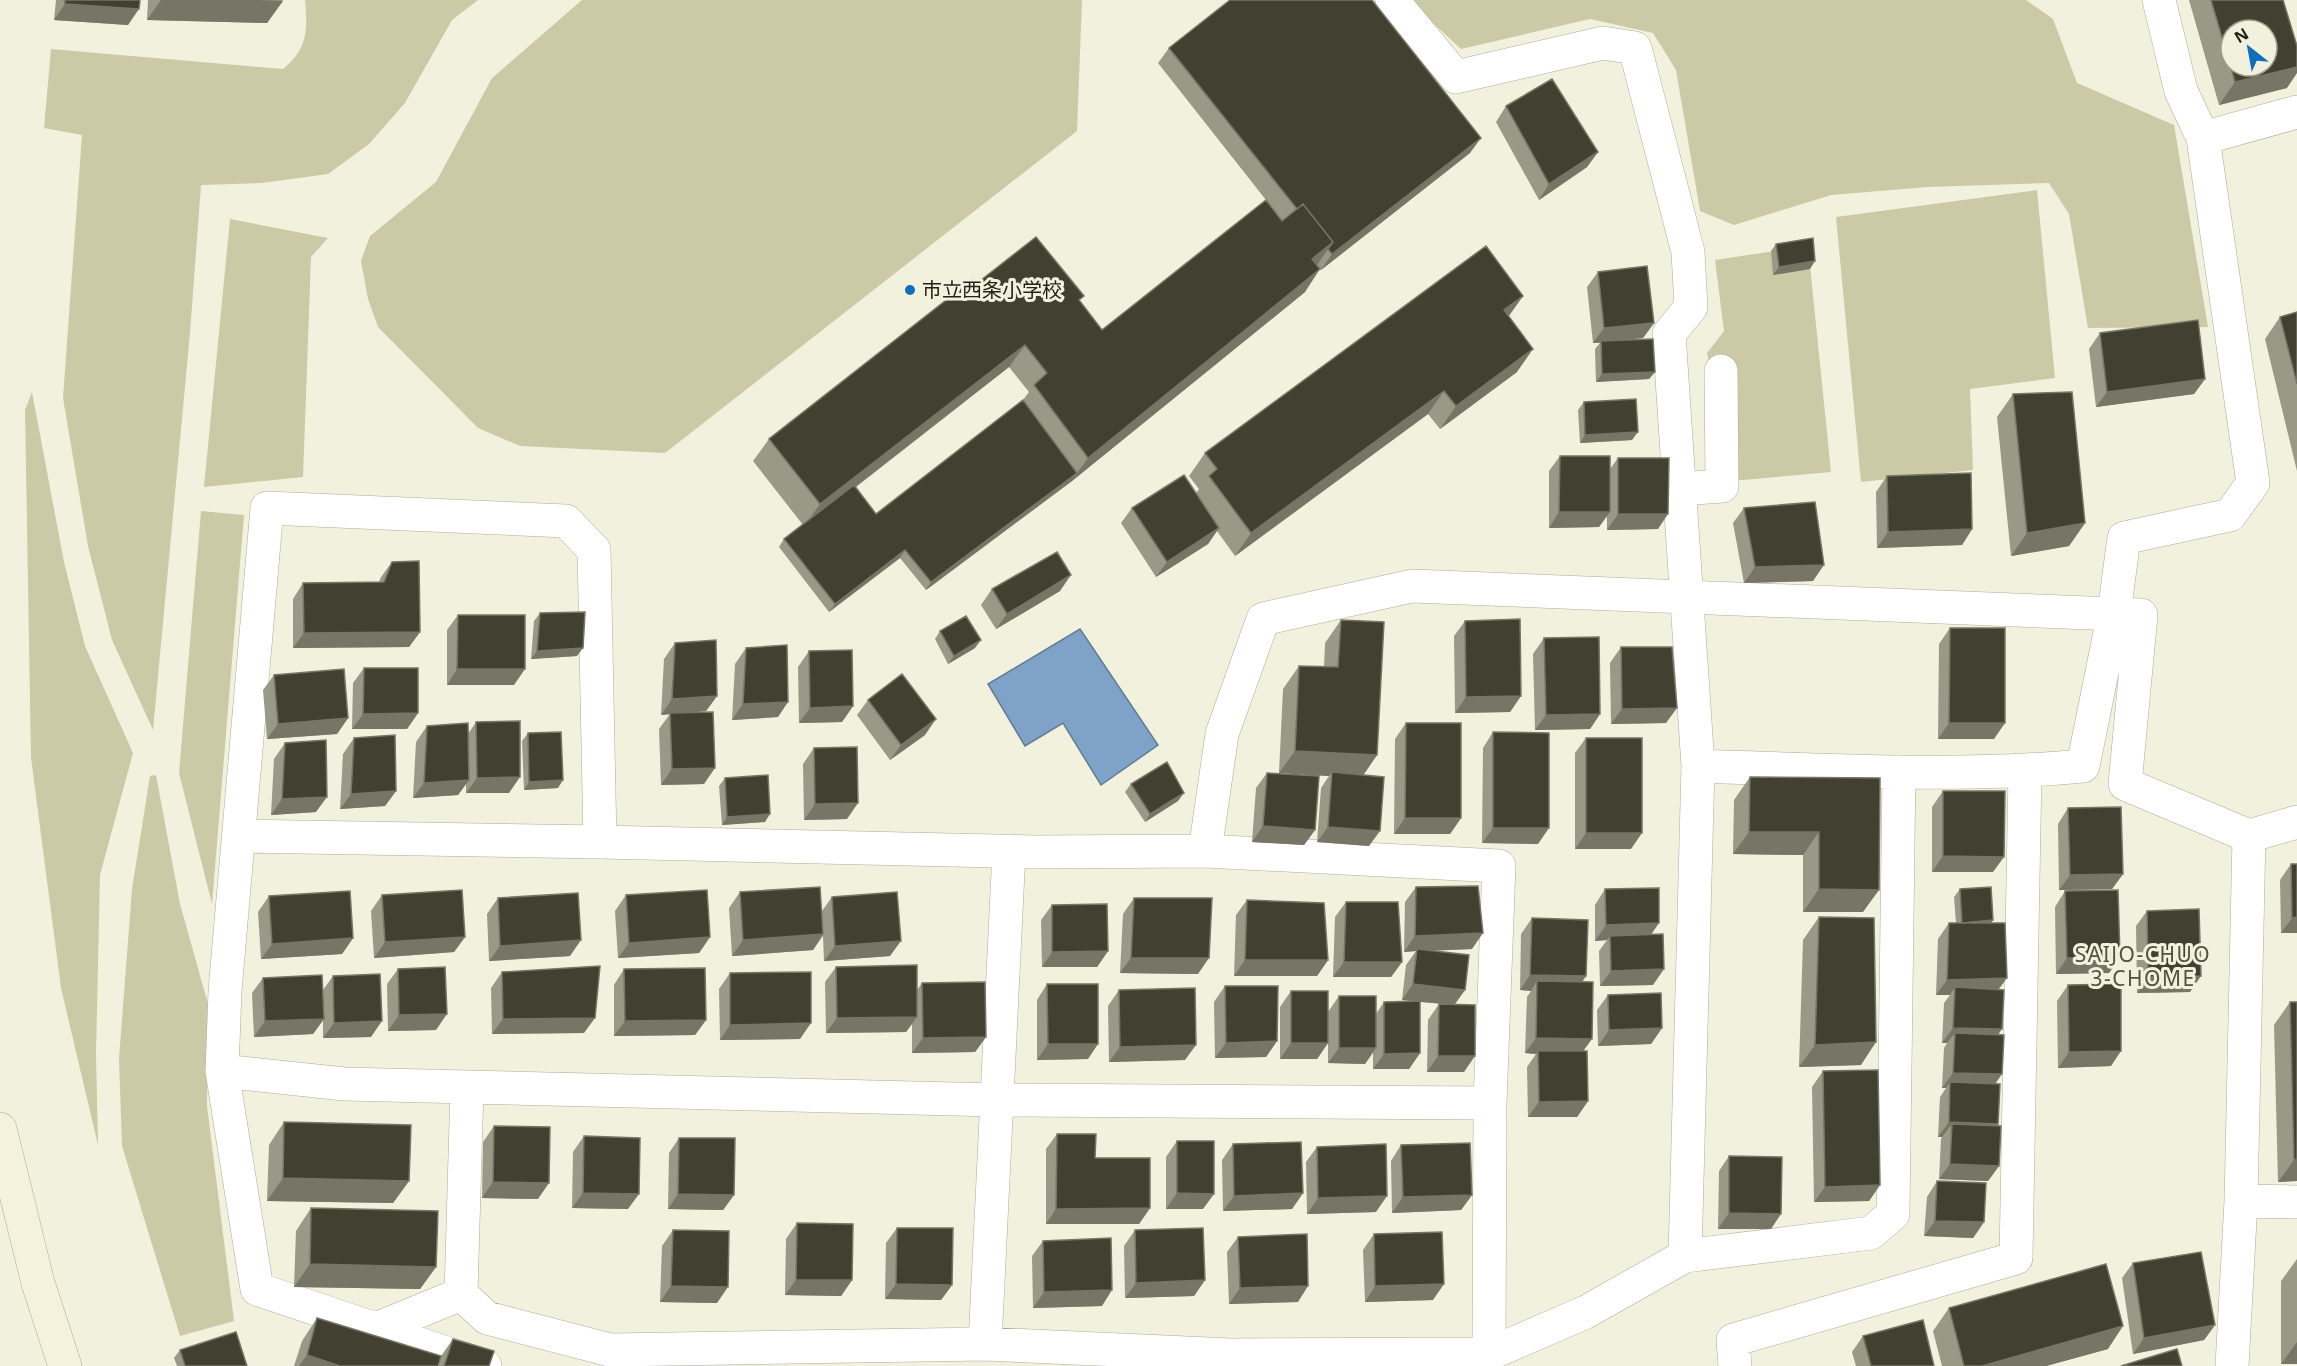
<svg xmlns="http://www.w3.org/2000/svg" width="2297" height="1366" viewBox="0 0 2297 1366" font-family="'Noto Sans','Noto Sans JP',sans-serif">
<rect width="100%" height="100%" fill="#f2f1dd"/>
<path fill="#ccc9a7" d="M305,0h173l-26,20 -47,83 -36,41 -41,30 -66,9 -61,2 -11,148 -37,397 -41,-90 -24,-94 -25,-148 19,-263 -38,-7 7,-79 232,20c24,-19 25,-39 22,-69z
M582,0h500l-5,131 -412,322 -145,-7 -42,-18 -100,-101 -10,-28 -7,-38 9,-25 66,-54 56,-104z
M1408,0h618l27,19 24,64 97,42 34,202 -120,1 -19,-114 -20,-31 -122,4 -96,8 -97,30 -34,-14 -24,-141 -23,-37 -63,-14 -129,30z
M2037,190l18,188 -85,11 3,81 -112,12 -25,-265z
M230,219l98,19 -17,19 -8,220 -99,10z
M1808,246l23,226 -99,9 -25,-128 17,-22 -9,-71z
M32,392l32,170 21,84 48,107 -33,122 -4,179 2,91 -37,-157 -30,-230 -6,-348z
M201,511l43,4 -32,389 -33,-131z
M156,775l24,129 28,100 -1,102 27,215 -54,15 -58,-190 -3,-88 13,-169 18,-113z"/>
<path fill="#7ea2c8" stroke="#627c94" stroke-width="1.5" d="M1080,629l78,116 -57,40 -38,-62 -38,23 -37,-62z"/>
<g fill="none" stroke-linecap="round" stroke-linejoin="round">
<g stroke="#adac99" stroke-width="34">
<path id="minor" d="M1392,0l64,77 147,-34 32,5 53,204 3,55 -22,27 29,432 -13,490
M2159,0l22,91 22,47
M1680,489l42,-3 -1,-115
M1698,766c128,4 257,12 385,0l31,-153 10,-75 106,-23 23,-32 -50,-345 94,-26
M240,836l360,6 435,10 170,-1 294,15 -9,237 -1,251
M1205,851l17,-117 41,-115 149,-33 729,29 -16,169 124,52 48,-14
M222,1071l122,13 652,16 494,3
M467,1087l-6,207 26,24 123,32 375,-6 246,11 258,-1 97,-42 99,-56 186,-23 22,-19 6,-442
M2241,1201l8,-365
M376,1329l85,-35
M985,1344l24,-493
M485,1366l-228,-77 -35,-218 3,-80 42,-483 299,13 28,29 6,292
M1735,1366l-2,-26 283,-82 9,-486
M2232,1366l9,-165 56,1"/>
</g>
<g stroke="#adac99" stroke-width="34">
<path id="secondary" d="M0,1129l38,154 27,83"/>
</g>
<use href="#minor" stroke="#fff" stroke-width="33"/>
<use href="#secondary" stroke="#f4f2da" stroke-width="33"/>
</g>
<path fill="#9a9887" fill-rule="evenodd" d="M56,0h84l-12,25 -74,-5z
M148,0h135l-16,23 -120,-3z
M2189,0h94l4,88 -68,17z
M1169,48l301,105 -149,117 -4,-5 -12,27 -233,189 -146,109 -26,-32 -71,54 -50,-65 5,-8 19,-14 -50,-64 16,-22 207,-155 104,18 22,28 164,-130 -108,-137zM1009,367l20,25 -6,8 -147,114 -20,-27z
M1506,106l92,46 -11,15 -48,33 -43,-78z
M1776,244l34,25 -37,6 -2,-24z
M1598,272l56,51 -11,15 -22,2 34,32 -6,7 -53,3 -1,-33 5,-6h-7l-6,-56z
M1523,296l-14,20 8,56 -77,57 -12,-15 -193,142 -18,-25 -9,13 -52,33 -35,-54 11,-15 64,-15 3,-4 -10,-13 16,-23z
M2297,312v159l-32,-132 15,-22z
M2100,333l105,46 -11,15 -98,13 -7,-58z
M2013,394l72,129 -16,23 -58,10 -14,-139z
M1584,402l48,38 -52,3 -2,-33z
M1560,456l50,13 8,-11 40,71 -51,1v-15l-8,12 -50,1v-57z
M1887,476l85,53 -10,16 -85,3 -1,-56z
M1744,508l69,73 -69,2 -11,-60z
M392,562l28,70 -11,15 -116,1v-49l10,-16 76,-1 2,-5z
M992,589l68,2 -64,38 -15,-24z
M540,613l37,43 -46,3 3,-38z
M458,615l56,70h-67v-55z
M1341,620l36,135 -14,20 6,71 -52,-4 4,-54 8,-12 -50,-3 4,-84 16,-23 25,1 1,-24z
M1465,621l56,75 -11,16 -55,1 -1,-77z
M1950,628l44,111h-56l1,-95z
M940,631l35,17 -27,16 -13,-25z
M1544,638l56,76 -10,15 -55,1 -2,-76z
M675,643l42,53 -11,15 -20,2 18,71 -43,1 -2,-56 11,-15 -9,1 3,-56z
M1621,647l45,76 -55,1 -1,-61z
M746,648l32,69 -46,3 3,-56z
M809,651l44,55 -11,16 -43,1 -1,-56z
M364,668l54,45 -11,16h-55l1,-46z
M274,675l74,43 -11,16 -70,5 -4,-49z
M868,700l57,35 -35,25 -33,-45z
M476,722l33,71h-43v-9l-8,11 -45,3 3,-56 11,-16 41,8z
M1406,723l55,95 -11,16h-56l1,-95z
M1493,732l45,112 -56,-1 1,-95z
M528,733l30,55 -34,2 -2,-49z
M354,738l42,53 -11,15 -45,3 3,-55z
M1586,738l45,111h-56v-96z
M285,743l31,69 -45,3 3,-56z
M814,748l33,71 -43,1 -1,-56z
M1267,773l48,57 -11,15 -52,-3 4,-54z
M1750,777l130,1 -17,134h-60v-57l-70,-1 1,-54z
M725,778l40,44 -43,3 -3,-39z
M1131,784l47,17 -33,21 -20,-30z
M1943,791l50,81h-61v-65z
M2068,808l55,66 -11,15 -53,1 -1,-66z
M2291,864l6,69h-16l-1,-53z
M1416,887l56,62 -42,2 35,39 -10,14 9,68h-37l1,-52 11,-16h6l-25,-2v51l-11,16h-36v-17l-8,12 -37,-1v-51l11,-16 37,18 8,-12 34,-1 -16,-1 4,-35 10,-14 -12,1 1,-50z
M1605,889l47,45 1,51 -53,1 -1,-35 8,-11 -12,1v-36z
M1960,889l31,34 8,67v44l-3,49v43l3,40 -11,15 -49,-2 2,-40 1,-2h-4l2,-40 6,-9h-4l2,-40 3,-5h-5l2,-40 6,-8h-14l2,-56 11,-16h7l-2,-26z
M2065,891l55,66 -11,16 -53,1 -1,-67z
M740,892l82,19 10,-14 58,59 -66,5 -1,-25 -10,14 -81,6 -3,-48z
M382,895l83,42 -11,15 -80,6 -3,-47z
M626,895l84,42 -11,16 -81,5 -3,-47z
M269,896l84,42 -11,16 -81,5 -3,-47z
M498,898l72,58 -81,5 -2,-47z
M1134,898l64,76 -78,-1 3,-59z
M1247,900l81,60 -11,16h-83l2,-61z
M1346,902l56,60 -11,15h-58l2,-60z
M1052,905l56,46 -11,16h-55l-1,-47z
M2147,911l43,81 -53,1 -1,-67z
M1819,917l42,148 -62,2 4,-127z
M1532,918l54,58 -4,6 2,69 4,50 -11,16h-49l-1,-50 9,-13 -11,-1 2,-56 4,-6 -11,-1 1,-56z
M836,967l81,23 5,-7 64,54 -11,15 -63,1v-29l-6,8 -80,1 -1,-51z
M398,969l38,61 -48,1 -1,-47z
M624,969l82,51 -11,15 -81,1v-51z
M502,972l82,61 -92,1 -1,-46z
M730,973l70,66 -80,1 -1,-51z
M333,976l38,61 -48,1v-18l-10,14 -59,3 -2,-44 11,-15 60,12z
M1047,984l41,75 -51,1v-60z
M2068,985l43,81 -53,2 -1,-67z
M1225,986l52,55 -11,16 -51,1 -1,-56z
M1119,990l66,70 -76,2 -1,-56z
M1291,991l37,52 -11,16h-37v-52z
M1608,995l54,33 -11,16 -53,2 -1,-36z
M2290,1002l7,179 -19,1 -4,-157z
M1823,1071l57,114 -11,16 -55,1 -2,-115z
M284,1122l125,59 -16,22 -126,-2 2,-56z
M494,1126l44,73 -56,-1 1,-56z
M1057,1134l38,24 55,50 -11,16h-93v-75z
M584,1136l44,73 -56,-1 1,-56z
M679,1138l55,57 -11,15 -55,-1 1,-56z
M1177,1141l26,68h-37v-52z
M1233,1144l70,49 -11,16 -69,2 -1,-51z
M1401,1145l71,50 -11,15 -69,3 -1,-52z
M1317,1147l59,65 -69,2 -1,-52z
M1729,1156l42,73h-53l1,-58z
M1937,1181l47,41 -11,16 -49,-2 3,-39z
M311,1208l125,59 -16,22 -126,-2 2,-56z
M797,1223l55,57 -11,16 -56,-1 1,-56z
M897,1228l55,57 -11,15 -56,-1 1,-56z
M673,1230l44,73 -57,-1 2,-56z
M1135,1230l70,50 -11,16 -69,2 -1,-52z
M1374,1234l59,66 -68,2 -2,-52z
M1238,1237l60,65 -69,2 -2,-52z
M1043,1241l59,65 -69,2 -1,-52z
M2297,1259v105h-16v-83z
M2133,1263l82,62 -11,15 -71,14 -11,-76z
M1949,1308l159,41 -62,17h-104l-9,-35z
M317,1318l124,38 12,-17 36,27h-195l8,-25z
M1863,1336l71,30h-78l-4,-14z
M180,1350l67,16h-70l-3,-8z"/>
<path fill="#777565" d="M161,0h98l24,1 -16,22 -120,-3z
M65,4l74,5 -11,16 -74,-5z
M2297,67v6l-10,15 -68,17 16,-23z
M1481,138l-11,15 -149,117 11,-16z
M1598,152l-11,15 -48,33 10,-16z
M1333,242l-16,23 -5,-6z
M1815,261l-5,8 -37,6 6,-8z
M1320,269l-15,23 -233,189 -146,109 5,-8 146,-109 11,-15z
M1523,296l-16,22 -3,-8z
M1654,323l-11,15 -50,5 11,-15z
M1025,345l-16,22 -205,160 16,-23z
M1533,349l-16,23 -77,57 16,-23z
M1655,372l-6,7 -53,3 6,-8z
M2205,379l-11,15 -98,13 11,-15z
M1444,391l-16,23 -193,142 16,-23z
M1638,432l-6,8 -52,3 5,-8z
M1559,512h51l-11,15 -50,1z
M1618,514h50l-10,15 -51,1z
M2085,523l-16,23 -58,10 16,-23z
M1219,528l-11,16 -52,33 11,-15z
M1972,529l-10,16 -85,3 11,-16z
M905,550l-5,8 -71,54 6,-8z
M1824,565l-11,16 -69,2 11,-16z
M1071,575l-11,16 -64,38 11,-15z
M420,632l-11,15 -116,1 11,-15z
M981,640l-6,8 -27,16 6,-8z
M583,648l-6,8 -46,3 6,-8z
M457,669h68l-11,16h-67z
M717,696l-11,15 -45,4 11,-16z
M1521,696l-11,16 -55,1 11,-16z
M788,702l-10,15 -46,3 11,-16z
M853,706l-11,16 -43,1 11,-15z
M1677,708l-11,15 -55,1 11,-15z
M418,713l-11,16h-55l11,-15z
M1600,714l-10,15 -55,1 11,-15z
M348,718l-11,16 -70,5 11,-15z
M936,719l-11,16 -35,25 11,-15z
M1949,723h56l-11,16h-56z
M1295,751l82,4 -15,22 -30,-5 -3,4 -50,-3z
M715,768l-11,16 -43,1 11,-16z
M520,777l-11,16h-43l11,-15z
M469,780l-11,15 -45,3 11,-15z
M563,780l-5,8 -34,2 5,-8z
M396,791l-11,15 -45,3 11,-15z
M1184,793l-6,8 -33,21 5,-8z
M327,797l-11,15 -45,3 11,-16z
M858,803l-11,16 -43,1 11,-16z
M770,814l-5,8 -43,3 5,-8z
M1405,818h56l-11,16h-56z
M1263,826l52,4 -11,15 -52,-3z
M1328,827l52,4 -11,15 -52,-4z
M1493,828h56l-11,16 -56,-1z
M1749,832h70l-16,23 -70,-1z
M1586,833h56l-11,16h-56z
M1943,856l61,1 -11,15h-61z
M2123,874l-11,15 -53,1 11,-15z
M1819,889l60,1 -16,22h-60z
M2297,917v16h-16l11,-15z
M1993,920l-5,8 -26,-5z
M1659,923l-11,16 -38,-3 -3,4 -12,1 11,-16z
M1483,933l-11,16 -55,2v-2l-1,2 -12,1 11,-16z
M823,934l-10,16 -81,6 11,-16z
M465,937l-11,15 -80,6 11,-16z
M710,937l-11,16 -81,5 11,-15z
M353,938l-11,16 -81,5 11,-15z
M581,940l-11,16 -81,5 11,-15z
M901,941l-11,15 -66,5 11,-15z
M1108,951l-11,16h-55l10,-15z
M2120,957l-11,16 -53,1 11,-16z
M1131,958h78l-11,16 -78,-1z
M1245,960h83l-11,16h-83z
M1344,962h58l-11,15h-58z
M1664,969l-11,16 -53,1 11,-15z
M1530,975l56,1 -10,15 -39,-10 -6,10 -11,-1z
M2201,976l-11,16 -53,1 11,-16z
M2007,978l-11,15 -41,-6 -5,8h-14l11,-15z
M1413,984l52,6 -11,15 -52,-5z
M447,1014l-11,16 -48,1 11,-16z
M917,1017l-11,15 -80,1 11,-15z
M595,1018l-11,15 -92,1 11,-15z
M324,1019l-11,15 -59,3 11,-16z
M706,1020l-11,15 -81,1 11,-15z
M382,1021l-11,16 -48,1 11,-15z
M811,1023l-11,16 -80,1 10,-15z
M1662,1028l-11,16 -53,2 11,-16z
M1953,1028l49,1 -11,16 -36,-12 -8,10h-5z
M986,1037l-11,15 -63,1 11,-15z
M1536,1038l56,1 -11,15 -43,-3 -2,3 -11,-1z
M1277,1041l-11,16 -51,1 11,-15z
M1876,1042l-15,23 -62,2 16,-22z
M1291,1043h37l-11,16h-37z
M1048,1044h50l-10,15 -51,1z
M1196,1045l-11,15 -76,2 11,-15z
M1339,1048h37l-11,16 -37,-1z
M2121,1051l-10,15 -53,2 11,-16z
M1420,1053l-11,16h-36l11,-15z
M1438,1056h37l-11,16h-37z
M1953,1073l49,1 -11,16 -41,-8 -4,6h-4z
M1588,1101l-11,16h-49l11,-15z
M1949,1122l49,2 -11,15 -35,-15 -10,13h-4z
M2297,1159v22l-19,1 16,-22z
M1950,1164l49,2 -11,15 -49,-2z
M283,1178l126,3 -16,22 -126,-2z
M493,1182l56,1 -11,16 -56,-1z
M1880,1185l-11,16 -55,1 11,-15z
M583,1193l56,1 -11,15 -56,-1z
M1177,1193l37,1 -11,15h-37z
M1303,1193l-11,16 -69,2 11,-15z
M678,1194l56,1 -11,15 -55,-1z
M1472,1195l-11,15 -69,3 11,-16z
M1387,1196l-11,16 -69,2 11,-16z
M1150,1208l-11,16h-93l10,-15z
M1729,1213l52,1 -10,15h-53z
M1935,1221l49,1 -11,16 -49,-2z
M310,1264l126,3 -16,22 -126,-2z
M796,1280h56l-11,16 -56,-1z
M1205,1280l-11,16 -69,2 11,-15z
M896,1284l56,1 -11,15 -56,-1z
M1444,1284l-11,16 -68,2 10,-16z
M671,1286l57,1 -11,16 -57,-1z
M1308,1286l-10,16 -69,2 11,-16z
M1112,1290l-10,16 -69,2 11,-16z
M2215,1325l-11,15 -71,14 11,-16z
M2123,1326l-15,23 -62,17h-64z
M2297,1342v22h-16z
M307,1355l33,11h-41z"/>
<path fill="#424031" stroke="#777565" stroke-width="1.5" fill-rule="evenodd" d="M65,0h75l-1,9 -74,-5z
M1230,0h142l109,138 -149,116 -4,-5 5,-7 -30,-38 -6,5 -128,-161z
M2211,0h72l14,46v21l-62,15zM2231,30h36v36h-36z
M1552,79l46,73 -49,32 -43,-78z
M1266,200l16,21 21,-17 30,38 -21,17 8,10 -232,189 -54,-73 13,-12 -22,-28 -205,159 -51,-65 204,-160 3,5 60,-47 48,59 -5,4 23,30z
M1813,238l2,23 -36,6 -3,-23z
M1486,246l37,50 -19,14 29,39 -77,57 -12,-15 -193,142 -42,-57 8,-7 -12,-16z
M1647,266l7,57 -50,5 -6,-56z
M2297,312v72l-17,-67z
M2198,320l7,59 -98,13 -7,-59z
M1653,339l2,33 -53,2 -1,-33z
M2072,392l13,131 -58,10 -14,-139z
M1636,399l2,33 -53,3 -1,-33z
M1023,400l54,73 -146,109 -26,-32 -70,54 -51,-65 70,-54 22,29z
M1560,456h50v56h-51z
M1618,458h51l-1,56h-50z
M1971,473l1,56 -84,3 -1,-56z
M1184,475l35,53 -52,34 -35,-54z
M1815,502l9,63 -69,2 -11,-59z
M1057,552l14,23 -64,39 -15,-25z
M419,561l1,71 -116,1 -1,-50 81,-1 8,-20z
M585,612l-2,36 -46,3 3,-38z
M458,615h67v54h-68z
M966,616l15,24 -27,16 -14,-25z
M1520,619l1,77 -55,1 -1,-76z
M1341,620l43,2 -7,133 -82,-4 4,-85 39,1z
M1950,628h55v95h-56z
M1599,637l1,77 -54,1 -2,-77z
M716,640l1,56 -45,3 3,-56z
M787,645l1,57 -45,2 3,-56z
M1621,647h51l5,61 -55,1z
M852,650l1,56 -43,2 -1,-57z
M364,668h54v45l-55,1z
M344,669l4,49 -70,6 -4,-49z
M902,674l34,45 -35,26 -33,-45z
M713,712l2,56 -43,1 -2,-56z
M520,721v56l-43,1 -1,-56z
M468,723l1,57 -45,3 3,-57z
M1406,723h55v95h-56z
M561,732l2,48 -34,2 -1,-49z
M1493,732l56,1v95h-56z
M395,735l1,56 -45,3 3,-56z
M1586,738h56v95h-56z
M326,740l1,57 -45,2 3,-56z
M857,747l1,56 -43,1 -1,-56z
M1167,762l17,31 -34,21 -19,-30z
M1332,772l52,5 -4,54 -52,-4z
M1267,773l52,3 -4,54 -52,-4z
M768,775l2,39 -43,3 -2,-39z
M1750,777l130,1 -1,112 -60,-1v-57h-70z
M1943,791h62l-1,66 -61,-1z
M2121,807l2,67 -53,1 -2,-67z
M2291,864h6v53l-5,1z
M1478,886l5,47 -68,3 1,-49z
M820,887l3,47 -80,6 -3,-48z
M1991,887l2,33 -31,3 -2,-34z
M1659,888v35l-53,2 -1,-36z
M462,890l3,47 -80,5 -3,-47z
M707,890l3,47 -81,6 -3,-48z
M2118,890l2,67 -53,1 -2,-67z
M350,891l3,47 -81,6 -3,-48z
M897,892l4,49 -66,5 -3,-49z
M578,893l3,47 -81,6 -2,-48z
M1134,898h78l-3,60h-78z
M1247,900l77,3 4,57h-83z
M1346,902h52l4,60h-58z
M1107,904l1,47 -56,1v-47z
M2199,909l2,67 -53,1 -1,-66z
M1819,917l55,1 2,124 -61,3z
M1532,918l56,2 -2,56 -56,-1z
M1949,923h56l2,55 -60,2z
M1663,934l1,35 -53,2 -1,-35z
M1417,949l52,6 -4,35 -52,-6z
M917,965v52l-80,1 -1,-51z
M600,966l-5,52 -92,1 -1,-47z
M445,967l2,47 -48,1 -1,-46z
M705,968l1,52 -81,1 -1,-52z
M811,972v51l-81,2v-52z
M380,974l2,47 -48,2 -1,-47z
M322,975l2,44 -59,2 -2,-43z
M1537,981l56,1 -1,57 -56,-1z
M985,982l1,55 -63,1 -1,-55z
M1047,984h51v60h-50z
M2121,984v67l-52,1 -1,-67z
M1225,986h53l-1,55 -51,2z
M1955,987l49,3 -2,39 -49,-1z
M1195,988l1,57 -76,2 -1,-57z
M1291,991h37v52h-37z
M1661,993l1,35 -53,2 -1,-35z
M1339,996h37v52h-37z
M1420,1001v52l-36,1v-52z
M2290,1002h7v157l-3,1z
M1439,1004l36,1v51h-37z
M1955,1033l49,2 -2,39 -49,-1z
M1538,1051h49l1,50 -49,1z
M1878,1070l2,115 -55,2 -2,-116z
M1950,1082l50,2 -2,40 -49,-2z
M284,1122l127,3 -2,56 -126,-3z
M1952,1124l49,2 -2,40 -49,-2z
M494,1126l56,1 -1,56 -56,-1z
M1057,1134h39l-1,24h55v50l-94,1z
M584,1136l56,2 -1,56 -56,-1z
M679,1138h56l-1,57 -56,-1z
M1177,1141h37v53l-37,-1z
M1301,1142l2,51 -69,3 -1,-52z
M1470,1143l2,52 -69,2 -2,-52z
M1386,1144l1,52 -69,2 -1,-51z
M1729,1156l53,1 -1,57 -52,-1z
M1937,1181l49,2 -2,39 -49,-1z
M311,1208l127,3 -2,56 -126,-3z
M797,1223l56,1 -1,56h-56z
M897,1228h56l-1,57 -56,-1z
M1203,1228l2,52 -69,3 -1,-53z
M673,1230l56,1 -1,56 -57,-1z
M1442,1232l2,52 -69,2 -1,-52z
M1307,1234l1,52 -68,2 -2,-51z
M1111,1238l1,52 -68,2 -1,-51z
M2201,1252l14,73 -71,13 -11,-75z
M2106,1264l17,62 -141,40h-18l-15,-58z
M317,1318l124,38 -3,10h-98l-33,-11z
M1923,1320l11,46h-63l-8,-30z
M236,1332l11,34h-62l-5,-16z
M453,1339l41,12 -5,15h-45z
M2177,1349l5,17h-61z"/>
<circle fill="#106fbb" stroke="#f2f1dd" stroke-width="2" cx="910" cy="290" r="6"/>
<g text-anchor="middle" stroke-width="6" stroke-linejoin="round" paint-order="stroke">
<g font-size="20" fill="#22221b" stroke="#f2f1dd" text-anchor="start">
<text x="922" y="297">市立西条小学校</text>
</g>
<g font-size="21" letter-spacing="1.5" fill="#535241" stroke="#f2f1dd">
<text x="2143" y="962">SAIJO-CHUO<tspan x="2143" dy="24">3-CHOME</tspan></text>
</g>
</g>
<g transform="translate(2249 48) rotate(329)"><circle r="28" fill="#f2f1dd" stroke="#9f9e8f" stroke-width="1.5"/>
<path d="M0-4.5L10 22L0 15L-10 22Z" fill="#106fbb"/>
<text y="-9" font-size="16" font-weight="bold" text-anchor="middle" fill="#22221b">N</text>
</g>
</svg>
